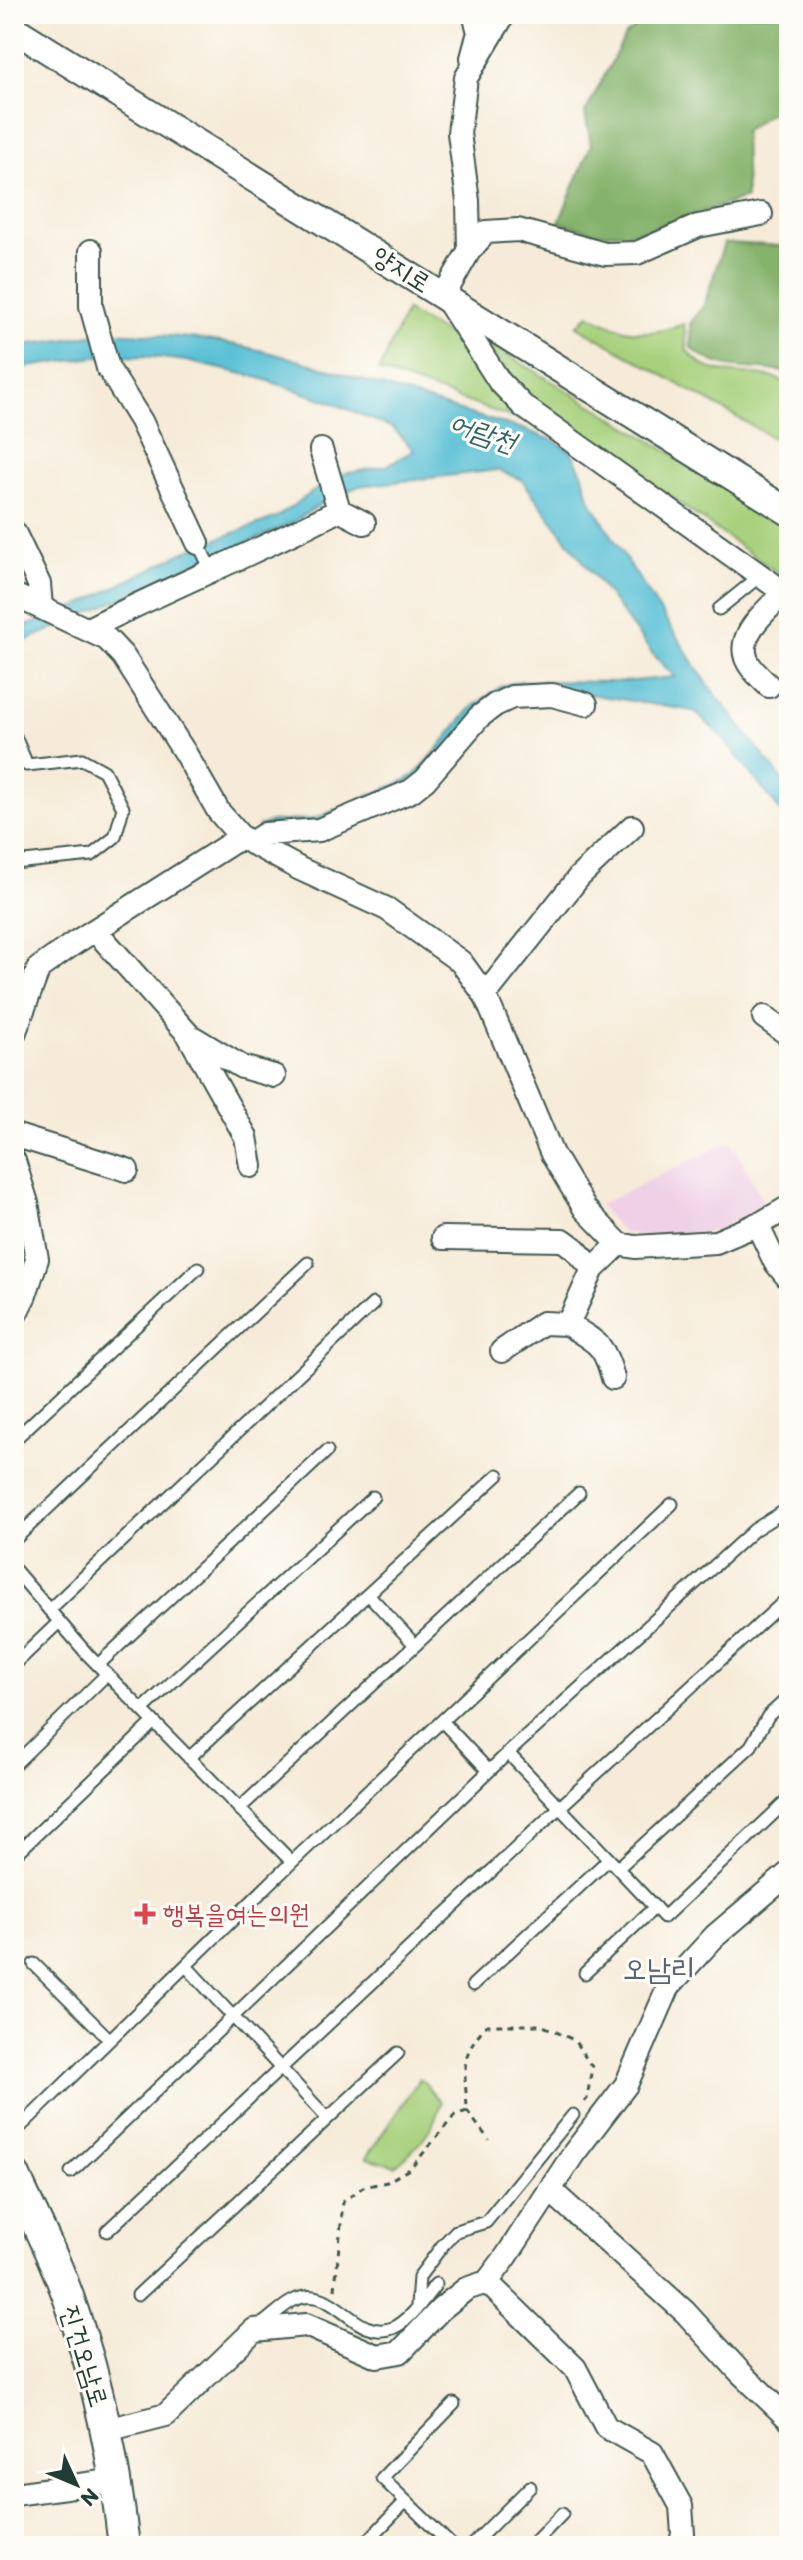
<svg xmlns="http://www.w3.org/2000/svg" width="803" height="2560" viewBox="0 0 803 2560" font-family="Itim,'Poor Story',sans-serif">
<rect width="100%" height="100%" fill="#fdfcf7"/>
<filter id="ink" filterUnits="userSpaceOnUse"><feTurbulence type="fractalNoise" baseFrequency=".0125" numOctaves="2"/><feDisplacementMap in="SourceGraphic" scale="16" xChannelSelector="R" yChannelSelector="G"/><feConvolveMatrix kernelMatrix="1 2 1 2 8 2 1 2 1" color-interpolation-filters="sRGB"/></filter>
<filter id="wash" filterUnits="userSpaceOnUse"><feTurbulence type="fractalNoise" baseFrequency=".006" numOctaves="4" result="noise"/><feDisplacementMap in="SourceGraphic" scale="32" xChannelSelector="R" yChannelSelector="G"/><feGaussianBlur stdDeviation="1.8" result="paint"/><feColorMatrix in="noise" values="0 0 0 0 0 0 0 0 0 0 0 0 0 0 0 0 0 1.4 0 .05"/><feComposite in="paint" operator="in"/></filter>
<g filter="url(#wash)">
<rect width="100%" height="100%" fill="#f6ebd8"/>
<path fill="#efd0e6" d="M731,1141l34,64 -41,23 -34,6 -46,2 -21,-3 -24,-28z"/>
<path fill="#a7d17d" stroke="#638758" stroke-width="2" d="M406,311l49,28 64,81 -140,-49z
M589,314c33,20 58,24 95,10l3,27c6,5 13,13 20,16 24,11 64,3 82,18v62l-212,-121z
M484,341l143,85 162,100v55l-267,-189z
M420,2078l21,24c-7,28 -24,46 -46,64l-29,-8z"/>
<path fill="#85b36c" stroke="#527850" stroke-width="2" d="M652,14h137v86l-45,31 2,67 -108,34 -40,1 -39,-11 32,-77 -6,-32 40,-77z
M724,243l65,3v127c-40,-10 -61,4 -98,-25l-1,-24 14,-19z"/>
<path fill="#58c0d5" stroke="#3c7e84" stroke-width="2" d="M113,332c41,3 83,5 123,13 97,20 188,59 284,83l32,12 19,11 12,24 6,23 39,64 81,124 80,102v34l-67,-85 -28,-26 -118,-19 -53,-3 -99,84 -90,49 -76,5 13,-5 43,-3 86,-36 14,-8 17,-18 41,-50 30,-21 19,-5 101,1 53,-5 -23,-24 -130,-173 -24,-10 -139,16 -37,17 -30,20 -278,123v-15l4,-2 60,-23 110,-56 89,-33 44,-31 23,-12 42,-8 28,-16 -21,-22 -65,-27 -71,-24 -71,-16 -41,-5 -51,1 -80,12v-24c34,-1 66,-9 99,-13z"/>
</g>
<g filter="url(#ink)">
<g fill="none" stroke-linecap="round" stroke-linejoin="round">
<g stroke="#3f574d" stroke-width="15">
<path id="service" d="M198,543l13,27
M719,609l41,-33
M14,734l13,31 55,-6 22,12 19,37 -8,29 -23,18 -78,8
M14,1440l184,-172
M14,1540l294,-277
M14,1569l74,86 204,207
M368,1594l47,51
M49,1610l324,-306
M14,1665l45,-43
M98,1665l229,-214
M142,1710l231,-213
M442,1721l47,50 19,-18 156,164 125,-118
M508,1753l246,-223 35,-22
M189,1758l309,-283
M14,1765l93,-91
M239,1809l340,-316
M14,1856l140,-134
M618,1868l133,-122 17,-30 21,-19
M34,1964l75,75
M186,1966l141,152
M585,1973l70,-66
M473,1985l136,-126
M14,2133l278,-271 380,-358
M71,2172l418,-401
M107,2231l453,-424 229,-210
M138,2295l260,-242
M417,2306l2,-29 23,-31 14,-15 30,-9 87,-107
M262,2324c10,-7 23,-21 35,-25 38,-15 57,43 96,29 17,-7 32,-30 43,-44
M363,2546l43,-45
M452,2546l-70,-68 72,-74
M471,2546l59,-59
M531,2546l31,-32"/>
</g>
<g stroke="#3f574d" stroke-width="26">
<path id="minor" d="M472,58l7,-26 -5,-18
M761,214l-63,12 -61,27 -32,1 -87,-24 -32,2 -17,19 -25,44 55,86 24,25 266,190
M91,251v55l17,62 33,53 57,122
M469,251l-1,-50 -9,-68 7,-55 38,-64
M321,450l18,60
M14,532l25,52 2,23
M14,595l93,44 16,17 62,97 34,59 22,25 59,32 87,40 74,53 24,33 67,159 33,55 34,35 16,3 81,-5 47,-20 26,-15
M88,629c82,-42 168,-76 251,-119l25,13
M769,686c-6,-6 -13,-12 -18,-19 -21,-28 14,-55 33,-74
M251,843l14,-9 54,-4 92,-39 14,-11 54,-63 16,-12 17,-8 40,-2 34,9
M95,930l93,104 58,103 5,29
M485,995l94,-118 53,-50
M764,1017l25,18
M14,1034l25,-66 34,-24 168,-107
M192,1037l50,30 32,9
M14,1135l113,35
M14,1161l13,42 10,56 -12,36 -11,22
M757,1224l18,38 14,17
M443,1238l120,2 12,9 18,20
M567,1324c30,19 37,19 46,54
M502,1351l41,-28 25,1 25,-55 26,-25
M550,2190l135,122 54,59 50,48
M487,2282l19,-25 68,-104 52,-68 43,-99 46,-50 74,-63
M107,2430l59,-15 88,-85 52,-5 71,31 23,-4 41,-43 25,-20 21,-7 88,86 31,59 46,26 29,53 2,28 -3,12
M14,2494l103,-14"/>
</g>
<g stroke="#3f574d" stroke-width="30">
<path id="tertiary" d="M14,29l775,483"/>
</g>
<g stroke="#3f574d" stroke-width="34">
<path id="secondary" d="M14,2174c20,45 44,90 59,137 27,76 42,155 51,235"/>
</g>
<path stroke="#3f574d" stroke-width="3" stroke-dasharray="6 6" stroke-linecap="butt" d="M467,2111l22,29
M335,2289l8,-87 20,-15 24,-5 24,-14 44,-53 12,-4c-1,-39 -10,-55 20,-86h54l33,15 18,27 -5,32 -4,4"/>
<use href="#service" stroke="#fff" stroke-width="11"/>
<use href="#minor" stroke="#fff" stroke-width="22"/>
<use href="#tertiary" stroke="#fff" stroke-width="26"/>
<use href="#secondary" stroke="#fff" stroke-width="30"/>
</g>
</g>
<path fill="#e0444e" stroke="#fdfcf7" stroke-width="3" d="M141 1902h8v8h8v8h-8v8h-8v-8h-8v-8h8z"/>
<g text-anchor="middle" stroke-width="6" stroke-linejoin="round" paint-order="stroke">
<g font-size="26" fill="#1f3d34" stroke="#fdfcf7">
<text transform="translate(402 269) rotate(32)" y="9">양지로</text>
<text transform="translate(85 2356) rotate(73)" y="9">진건오남로</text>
</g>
<g font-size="26" fill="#be3a42" stroke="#fdfcf7" text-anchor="start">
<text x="163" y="1923">행복을여는의원</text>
</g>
<g font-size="28" font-style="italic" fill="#306464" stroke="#fdfcf7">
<text transform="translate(483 432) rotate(19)" y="10">어람천</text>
</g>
<g font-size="30" fill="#566372" stroke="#fdfcf7">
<text x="659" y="1979">오남리</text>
</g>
</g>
<rect width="803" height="2560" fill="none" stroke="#fdfcf7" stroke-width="48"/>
<g transform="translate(76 2484) rotate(134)" stroke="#fdfcf7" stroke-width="6" paint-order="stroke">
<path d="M0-6L14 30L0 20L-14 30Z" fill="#1f3d34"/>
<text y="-12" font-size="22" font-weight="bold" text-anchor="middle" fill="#1f3d34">N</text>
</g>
</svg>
